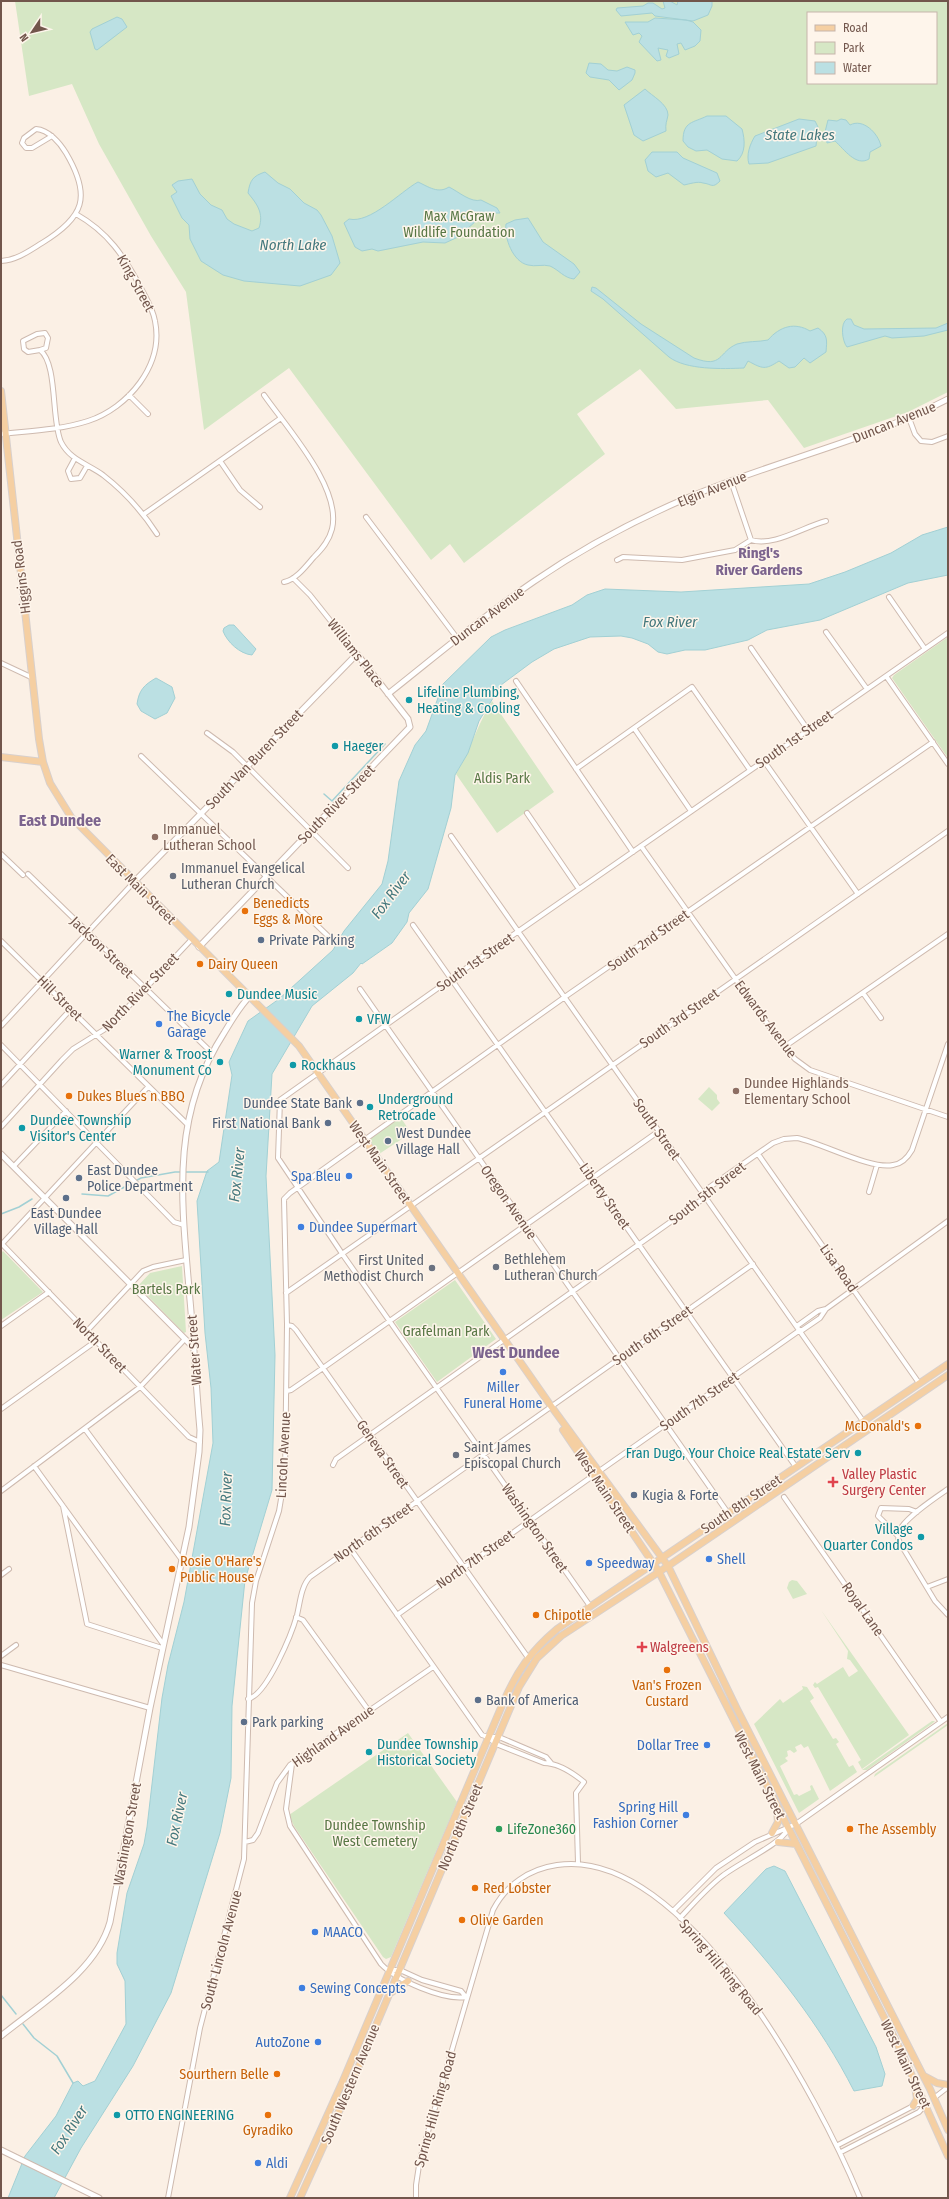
<svg xmlns="http://www.w3.org/2000/svg" width="949" height="2199" viewBox="0 0 949 2199" font-family="'Fira Sans Condensed',sans-serif">
<rect width="100%" height="100%" fill="#fbf0e5"/>
<path fill="#d6e7c5" fill-rule="evenodd" d="M15,1h933v391l-40,20 -104,36 -36,-48 -92,9 -36,-40 -63,45 28,40 -141,109 -14,-19 -19,16 -142,-192 -85,62 -18,-138 -35,-56 -52,-92 -27,-60 -43,12zM808,13h128v70h-128z
M948,637v121l-56,-80 2,-3z
M492,701l62,91 -57,41 -41,-59c14,-24 22,-50 36,-73z
M709,1087l8,8v4l3,4 -8,8 -14,-12z
M399,1115l12,18 -35,23 -11,-16z
M3,1251l40,41 -42,28v-67z
M182,1266l4,66 -2,1 -46,-47 12,-13z
M455,1280l41,59 -59,43 -42,-60z
M792,1580l5,1 10,13 -14,5 -6,-11 2,-6z
M821,1610l88,125 -47,34 -4,-7 3,-2 -43,-73 -3,1 -2,-3 2,-3 2,2 26,-17 6,10 9,-6 -8,-11 -3,-1 1,-8z
M802,1686l5,1 7,11 -4,3 23,38 3,-1 3,4 -3,2 13,23 4,-2 4,7 -27,19 -22,-45 -4,2 -3,-4 -6,3 2,4 -3,2 -4,-3 -3,1 1,5 -3,2 3,3 -8,5 14,29 3,-1 2,2 12,-6 -1,-4 2,-1 7,14 -20,14 -45,-89 26,-25 3,4 20,-14z
M932,1721h3l-2,2 -66,47h-5z
M948,1723v2l-74,52 1,-3z
M408,1733l49,69 -66,155 -5,2 -3,-2 -89,-131 -5,-11z"/>
<path fill="#bbe0e3" stroke="#a2d0d4" d="M663,1h7l7,4 1,-4h34v5l-4,9 -15,6 -38,-5 -3,-3 -31,3 -5,-6 1,-2 26,-2 5,-3h5l9,6 3,-1z
M117,17l5,2 5,8 -30,23 -2,-1 -5,-17 2,-3z
M655,18l31,2 7,2 8,8 -1,11 -5,5 -10,4 -4,-7 -4,1 2,10 -10,4 -3,-2 2,-6 -10,-2 3,12 -4,1 -18,-19 3,-6 -3,-3 -6,2 -8,-13h23z
M589,63l12,1 7,6 9,1 10,-4 8,3v3l-3,7 -13,10 -10,-10 -19,-3 -4,-4z
M645,89c7,7 23,15 23,26 -1,6 -3,9 -2,16l-23,10 -9,-6 -10,-30z
M707,116h19l16,13c3,11 4,24 -5,32l-15,-2 -15,-9 -11,1 -8,-4 -5,-6c0,-20 10,-18 24,-25z
M799,119l16,2 3,6 -2,19 -48,17 -19,1c-3,-9 1,-20 6,-28z
M841,119l5,1 4,5c13,-7 28,8 31,21l-11,6 -1,7c-13,8 -25,-10 -34,-18l-8,2 -2,-11 3,-12 9,1z
M652,152h25l6,6 34,15 3,8c-8,8 -8,3 -17,2 -5,-2 -14,1 -19,2l-16,-12 -12,4 -8,-6 -3,-11z
M265,172l13,11 12,6 14,14 13,7 4,5 11,21 8,27 -9,12 -31,11 -56,-5 -21,-6 -22,-14 -11,-22 -1,-14 -7,-7 -11,-22 6,-4 -5,-7 6,-4 14,-2 8,15 11,11 11,5 5,9 7,5 18,7 7,-3c5,-15 -2,-24 -11,-35 2,-13 5,-17 17,-21z
M418,182c11,5 20,12 31,5 10,5 22,16 32,13l16,8 3,5h-15l-27,24 -13,6 -22,-1 -45,9 -6,-2 -10,2 -7,-4 -11,-24 5,-4c21,5 51,-27 69,-37z
M528,218l15,24 31,22 6,8 -6,7c-10,-1 -15,-9 -24,-13 -7,-2 -15,1 -22,-1 -15,-3 -24,-27 -22,-41l9,-4z
M592,287l4,1 45,36 53,34c29,11 24,-6 43,-14 9,-3 22,-2 31,-4 12,-14 27,-18 42,-9l8,-3c10,7 9,12 8,24l-16,11 -6,-5 -9,9 -6,1 -10,-7c-14,9 -16,8 -31,0l-4,7c-22,1 -58,2 -75,-11l-66,-58 -12,-8z
M847,319h4l3,6 10,4 72,-1 12,-5v7l-24,6 -32,2 -7,-2 -38,11c-5,-6 -7,-24 0,-28z
M948,527v48l-40,8 -88,37 -53,10 -19,10 -43,10h-20l-18,4 -9,-2 -10,-8 -16,-6 -11,-2 -31,1 -36,12 -22,13 -31,23 -22,36 -11,32 -13,22 -4,33 -23,81 -19,24 -2,9 -15,21 -30,21 -1,-1 -8,10 -41,33 -40,68 -6,102 9,179 -3,135 -27,90 -13,126 -1,72 -11,55 -49,160 -38,73 -52,82 -27,50h-46l17,-42 31,-40 17,-33 5,-2 5,5 12,-5 31,-57 -1,-43 -8,-17v-11l10,-60 17,-49 3,-17 15,-129 6,-33 16,-63 29,-159 -2,-55 -6,-55 -8,-132 10,-30 12,-9 13,-87 -3,-13 19,-41 31,-22 54,-49 11,-19 38,-47 6,-23 11,-80 16,-36 11,-14 17,-47 48,-47 14,-7 67,-25 15,-10 18,-6 76,3 128,-8 36,-12 46,-19 31,-18z
M229,625h5l22,24 -4,6c-12,-1 -25,-13 -29,-24l1,-3z
M156,678l16,9 3,11 -8,15 -12,6 -14,-8 -4,-7c2,-14 7,-19 19,-26z
M774,1866l11,5 91,176 9,27 -3,12 -28,5c-34,-67 -80,-124 -130,-178l42,-44z"/>
<g fill="none" stroke-linecap="round" stroke-linejoin="round">
<path stroke="#a2d0d4" stroke-width="1.5" d="M324,794l8,7 53,-57
M82,1194l26,2 33,-18 34,-6h33
M1,1214l18,-7 13,-8
M1,1995l15,19
M23,2024l11,14 23,18 16,27"/>
<g stroke="#cebaaf" stroke-width="6">
<path id="minor" d="M1,261c16,-1 28,-10 41,-18 42,-26 50,-46 24,-90 -6,-10 -17,-23 -30,-24l-12,9 -2,5 4,5h6l20,-12
M40,350l-12,2 -4,-3 -1,-8 14,-7 8,-1 3,5 -2,10 -6,2c18,14 11,70 21,92 9,18 27,22 42,33 22,17 39,36 54,59
M129,395l19,19
M264,395c23,33 78,93 68,134 -3,12 -10,20 -18,28 -8,9 -18,23 -30,25
M909,418l6,16 6,7 11,1 16,-6
M1,434c29,-3 59,-4 87,-13 40,-13 76,-56 67,-100 -2,-12 -9,-23 -14,-33 -17,-32 -33,-56 -65,-74
M75,458l-7,13 3,8 9,-1 7,-12
M220,461l20,29 20,17
M731,481l20,59
M144,514l137,-96
M366,517l91,121
M617,560l6,-3 59,3 53,-10 16,-10c23,7 52,-13 75,-19
M293,578l17,17 47,59
M889,597l36,52
M826,632l41,57
M751,648l57,82
M1,663l32,15
M886,676l62,88
M516,681l117,171
M634,728l57,83
M207,733l26,19 115,116
M141,756l187,180
M764,761l94,133
M576,769l116,-82 58,83
M527,813l52,76
M451,836l412,585
M641,846l140,197 14,16 15,11 138,47
M1,854l22,21
M28,874l183,178
M413,925l383,542
M1,941l186,183
M360,989l368,524
M863,993l18,25
M1,1026l133,-144
M1,1045l173,177 10,3
M784,1047l164,-113
M1,1085l70,-76
M1,1127l61,-67 11,-11 37,-23 82,-87
M758,1154l161,229
M14,1166l52,-55
M869,1192l8,-27
M2,1244l187,193 11,5
M1,1245l147,-158
M286,1293l662,-462
M287,1325l5,1 4,4 233,329
M1,1326l48,-34
M797,1326l21,-15 8,-2
M87,1331l56,-60 10,-4 33,-7
M801,1331l19,-13 6,-9 122,-88
M287,1391l4,-1 32,-22 336,-237
M1,1409l95,-68
M85,1429l97,131
M333,1465l3,-6 364,-258 7,-12 66,-46 11,-4 13,-1c25,5 74,32 96,27 9,-1 15,-8 19,-15l36,-106
M34,1466l129,178
M598,1472l202,-142
M948,1489c-13,9 -42,28 -49,42 -2,4 -1,8 1,12l35,58 13,14
M1,1491l139,-104 45,-48
M784,1497l157,225
M63,1506l24,118 75,24
M898,1536l-20,-20 3,-8 28,1 8,3
M350,1548l132,187 6,2h11l47,20 5,6
M1,1575l8,-6
M927,1587l21,-8
M590,1606l-247,-351 -65,-97 2,-58 233,-165 435,-302
M397,1615l197,-140
M296,1617l7,3 66,91
M1,1656l15,-11
M1,1665l149,43
M248,1699c19,-4 44,-66 49,-84 3,-12 4,-29 13,-38l443,-313
M488,1737l8,7 48,19c14,0 29,10 40,19l-8,11 2,70
M292,1764l-6,45 4,17 91,138c15,16 63,37 85,33
M245,1842l8,-2 5,-7 19,-50 13,-18 143,-98
M673,1911l43,-43 39,-26 41,-18 152,-107
M680,1918c13,-14 26,-29 41,-41 17,-14 59,-32 67,-48
M390,1970h10l22,10 39,11 5,6
M934,2098l14,-11
M838,2145l79,-41h9l-7,8 -78,40
M168,2198l32,-170 44,-169 8,-256 4,-22 23,-70 6,-36 2,-150 -3,-126 6,-6 279,-199 364,-252
M416,2198v-13l4,-26 73,-249c13,-25 36,-41 64,-45 128,-20 263,235 303,333"/>
</g>
<g stroke="#cebaaf" stroke-width="7">
<path id="tertiary" d="M388,694c48,-38 94,-77 145,-112 48,-33 100,-61 154,-84 86,-37 178,-56 261,-99
M134,882l223,-228 51,65 2,8 -211,220
M1,1154l193,194
M1,2036c39,-32 95,-64 109,-114l40,-214 39,-181 10,-75 1,-22c-4,-43 -6,-87 -10,-130 -8,-96 -21,-182 34,-267 8,-13 15,-26 26,-37
M1,2150l98,48"/>
</g>
<g stroke="#d8d0cd" stroke-width="8">
<path id="primary" d="M1,391l38,348 4,23 7,21 21,34 228,229 252,360 117,160 69,143 193,380 18,41
M1,757l42,5
M563,1430l96,142 240,475 49,109
M772,1833l6,-11 -1,-11
M778,1842l18,2
M392,1992l16,-11
M924,2076l13,7 11,2
M913,2106l4,-7 -2,-13
M290,2198l52,-115 161,-380c14,-32 27,-51 54,-74l391,-265
M300,2198l50,-111 169,-400 18,-29 24,-22 107,-70 280,-191"/>
</g>
<use href="#minor" stroke="#fff" stroke-width="4"/>
<use href="#tertiary" stroke="#fff" stroke-width="5"/>
<use href="#primary" stroke="#f5cfa2" stroke-width="6"/>
</g>
<g fill="#0f9aa8" stroke="#fef5eb" stroke-width="1.5">
<circle cx="409" cy="700" r="4"/>
<circle cx="335" cy="746" r="4"/>
<circle cx="229" cy="994" r="4"/>
<circle cx="359" cy="1019" r="4"/>
<circle cx="220" cy="1062" r="4"/>
<circle cx="293" cy="1065" r="4"/>
<circle cx="370" cy="1107" r="4"/>
<circle cx="22" cy="1128" r="4"/>
<circle cx="858" cy="1453" r="4"/>
<circle cx="921" cy="1537" r="4"/>
<circle cx="369" cy="1752" r="4"/>
<circle cx="117" cy="2115" r="4"/>
</g>
<g fill="#8d6e63" stroke="#fef5eb" stroke-width="1.5">
<circle cx="155" cy="837" r="4"/>
<circle cx="736" cy="1091" r="4"/>
</g>
<g fill="#6b7280" stroke="#fef5eb" stroke-width="1.5">
<circle cx="173" cy="876" r="4"/>
<circle cx="496" cy="1267" r="4"/>
<circle cx="432" cy="1268" r="4"/>
<circle cx="456" cy="1455" r="4"/>
</g>
<g fill="#e8710a" stroke="#fef5eb" stroke-width="1.5">
<circle cx="245" cy="911" r="4"/>
<circle cx="200" cy="964" r="4"/>
<circle cx="69" cy="1096" r="4"/>
<circle cx="918" cy="1426" r="4"/>
<circle cx="172" cy="1569" r="4"/>
<circle cx="536" cy="1615" r="4"/>
<circle cx="667" cy="1670" r="4"/>
<circle cx="850" cy="1829" r="4"/>
<circle cx="475" cy="1888" r="4"/>
<circle cx="462" cy="1920" r="4"/>
<circle cx="277" cy="2074" r="4"/>
<circle cx="268" cy="2115" r="4"/>
</g>
<g fill="#5c6f8a" stroke="#fef5eb" stroke-width="1.5">
<circle cx="261" cy="940" r="4"/>
<circle cx="360" cy="1103" r="4"/>
<circle cx="328" cy="1123" r="4"/>
<circle cx="388" cy="1141" r="4"/>
<circle cx="79" cy="1178" r="4"/>
<circle cx="66" cy="1198" r="4"/>
<circle cx="634" cy="1495" r="4"/>
<circle cx="478" cy="1700" r="4"/>
<circle cx="244" cy="1722" r="4"/>
</g>
<g fill="#3f7fe0" stroke="#fef5eb" stroke-width="1.5">
<circle cx="159" cy="1024" r="4"/>
<circle cx="349" cy="1176" r="4"/>
<circle cx="301" cy="1227" r="4"/>
<circle cx="503" cy="1372" r="4"/>
<circle cx="709" cy="1559" r="4"/>
<circle cx="589" cy="1563" r="4"/>
<circle cx="707" cy="1745" r="4"/>
<circle cx="686" cy="1815" r="4"/>
<circle cx="315" cy="1932" r="4"/>
<circle cx="302" cy="1988" r="4"/>
<circle cx="318" cy="2042" r="4"/>
<circle cx="258" cy="2163" r="4"/>
</g>
<g fill="#e0444e" stroke="#fef5eb" stroke-width="1.5">
<path d="M831 1476h4v4h4v4h-4v4h-4v-4h-4v-4h4z"/>
<path d="M640 1641h4v4h4v4h-4v4h-4v-4h-4v-4h4z"/>
</g>
<circle fill="#2e9e5b" stroke="#fef5eb" stroke-width="1.5" cx="499" cy="1829" r="4"/>
<g text-anchor="middle" stroke-width="3" stroke-linejoin="round" paint-order="stroke">
<g font-size="14" fill="#587745" stroke="#fef5eb">
<text x="459" y="221">Max McGraw<tspan x="459" dy="16">Wildlife Foundation</tspan></text>
<text x="502" y="783">Aldis Park</text>
<text x="166" y="1294">Bartels Park</text>
<text x="446" y="1336">Grafelman Park</text>
<text x="375" y="1830">Dundee Township<tspan x="375" dy="16">West Cemetery</tspan></text>
</g>
<g font-size="14" fill="#72564c" stroke="#fef5eb">
<text transform="translate(136 283) rotate(61)" y="5">King Street</text>
<text transform="translate(894 422) rotate(-22)" y="5">Duncan Avenue</text>
<text transform="translate(712 489) rotate(-22)" y="5">Elgin Avenue</text>
<text transform="translate(21 577) rotate(-97)" y="5">Higgins Road</text>
<text transform="translate(487 616) rotate(-37)" y="5">Duncan Avenue</text>
<text transform="translate(356 653) rotate(52)" y="5">Williams Place</text>
<text transform="translate(794 739) rotate(-35)" y="5">South 1st Street</text>
<text transform="translate(254 759) rotate(-46)" y="5">South Van Buren Street</text>
<text transform="translate(336 804) rotate(-46)" y="5">South River Street</text>
<text transform="translate(141 889) rotate(45)" y="5">East Main Street</text>
<text transform="translate(648 940) rotate(-35)" y="5">South 2nd Street</text>
<text transform="translate(102 947) rotate(44)" y="5">Jackson Street</text>
<text transform="translate(475 962) rotate(-35)" y="5">South 1st Street</text>
<text transform="translate(140 992) rotate(-46)" y="5">North River Street</text>
<text transform="translate(60 998) rotate(45)" y="5">Hill Street</text>
<text transform="translate(679 1018) rotate(-35)" y="5">South 3rd Street</text>
<text transform="translate(766 1019) rotate(53)" y="5">Edwards Avenue</text>
<text transform="translate(657 1129) rotate(55)" y="5">South Street</text>
<text transform="translate(380 1162) rotate(55)" y="5">West Main Street</text>
<text transform="translate(707 1193) rotate(-38)" y="5">South 5th Street</text>
<text transform="translate(605 1196) rotate(55)" y="5">Liberty Street</text>
<text transform="translate(509 1202) rotate(55)" y="5">Oregon Avenue</text>
<text transform="translate(839 1268) rotate(55)" y="5">Lisa Road</text>
<text transform="translate(652 1335) rotate(-35)" y="5">South 6th Street</text>
<text transform="translate(100 1345) rotate(46)" y="5">North Street</text>
<text transform="translate(194 1350) rotate(-94)" y="5">Water Street</text>
<text transform="translate(699 1401) rotate(-35)" y="5">South 7th Street</text>
<text transform="translate(383 1454) rotate(55)" y="5">Geneva Street</text>
<text transform="translate(283 1455) rotate(-87)" y="5">Lincoln Avenue</text>
<text transform="translate(605 1491) rotate(56)" y="5">West Main Street</text>
<text transform="translate(741 1504) rotate(-34)" y="5">South 8th Street</text>
<text transform="translate(535 1528) rotate(55)" y="5">Washington Street</text>
<text transform="translate(373 1532) rotate(-35)" y="5">North 6th Street</text>
<text transform="translate(475 1559) rotate(-35)" y="5">North 7th Street</text>
<text transform="translate(863 1609) rotate(55)" y="5">Royal Lane</text>
<text transform="translate(333 1736) rotate(-35)" y="5">Highland Avenue</text>
<text transform="translate(760 1775) rotate(63)" y="5">West Main Street</text>
<text transform="translate(460 1827) rotate(-67)" y="5">North 8th Street</text>
<text transform="translate(127 1834) rotate(-80)" y="5">Washington Street</text>
<text transform="translate(221 1950) rotate(-75)" y="5">South Lincoln Avenue</text>
<text transform="translate(721 1967) rotate(50)" y="5">Spring Hill Ring Road</text>
<text transform="translate(906 2064) rotate(64)" y="5">West Main Street</text>
<text transform="translate(350 2084) rotate(-67)" y="5">South Western Avenue</text>
<text transform="translate(435 2109) rotate(-74)" y="5">Spring Hill Ring Road</text>
</g>
<g font-size="14" fill="#0d838f" stroke="#fef5eb" text-anchor="start">
<text x="417" y="697">Lifeline Plumbing,<tspan x="417" dy="16">Heating &amp; Cooling</tspan></text>
<text x="343" y="751">Haeger</text>
<text x="237" y="999">Dundee Music</text>
<text x="367" y="1024">VFW</text>
<text x="212" y="1059" text-anchor="end">Warner &amp; Troost<tspan x="212" dy="16">Monument Co</tspan></text>
<text x="301" y="1070">Rockhaus</text>
<text x="378" y="1104">Underground<tspan x="378" dy="16">Retrocade</tspan></text>
<text x="30" y="1125">Dundee Township<tspan x="30" dy="16">Visitor's Center</tspan></text>
<text x="850" y="1458" text-anchor="end">Fran Dugo, Your Choice Real Estate Serv</text>
<text x="913" y="1534" text-anchor="end">Village<tspan x="913" dy="16">Quarter Condos</tspan></text>
<text x="377" y="1749">Dundee Township<tspan x="377" dy="16">Historical Society</tspan></text>
<text x="125" y="2120">OTTO ENGINEERING</text>
</g>
<g font-size="14" fill="#785e54" stroke="#fef5eb" text-anchor="start">
<text x="163" y="834">Immanuel<tspan x="163" dy="16">Lutheran School</tspan></text>
<text x="744" y="1088">Dundee Highlands<tspan x="744" dy="16">Elementary School</tspan></text>
</g>
<g font-size="14" fill="#5b616d" stroke="#fef5eb" text-anchor="start">
<text x="181" y="873">Immanuel Evangelical<tspan x="181" dy="16">Lutheran Church</tspan></text>
<text x="504" y="1264">Bethlehem<tspan x="504" dy="16">Lutheran Church</tspan></text>
<text x="424" y="1265" text-anchor="end">First United<tspan x="424" dy="16">Methodist Church</tspan></text>
<text x="464" y="1452">Saint James<tspan x="464" dy="16">Episcopal Church</tspan></text>
</g>
<g font-size="14" fill="#c56008" stroke="#fef5eb" text-anchor="start">
<text x="253" y="908">Benedicts<tspan x="253" dy="16">Eggs &amp; More</tspan></text>
<text x="208" y="969">Dairy Queen</text>
<text x="77" y="1101">Dukes Blues n BBQ</text>
<text x="910" y="1431" text-anchor="end">McDonald's</text>
<text x="180" y="1566">Rosie O'Hare's<tspan x="180" dy="16">Public House</tspan></text>
<text x="544" y="1620">Chipotle</text>
<text x="667" y="1690" text-anchor="middle">Van's Frozen<tspan x="667" dy="16">Custard</tspan></text>
<text x="858" y="1834">The Assembly</text>
<text x="483" y="1893">Red Lobster</text>
<text x="470" y="1925">Olive Garden</text>
<text x="269" y="2079" text-anchor="end">Sourthern Belle</text>
<text x="268" y="2135" text-anchor="middle">Gyradiko</text>
</g>
<g font-size="14" fill="#4e5e75" stroke="#fef5eb" text-anchor="start">
<text x="269" y="945">Private Parking</text>
<text x="352" y="1108" text-anchor="end">Dundee State Bank</text>
<text x="320" y="1128" text-anchor="end">First National Bank</text>
<text x="396" y="1138">West Dundee<tspan x="396" dy="16">Village Hall</tspan></text>
<text x="87" y="1175">East Dundee<tspan x="87" dy="16">Police Department</tspan></text>
<text x="66" y="1218" text-anchor="middle">East Dundee<tspan x="66" dy="16">Village Hall</tspan></text>
<text x="642" y="1500">Kugia &amp; Forte</text>
<text x="486" y="1705">Bank of America</text>
<text x="252" y="1727">Park parking</text>
</g>
<g font-size="14" fill="#366cbe" stroke="#fef5eb" text-anchor="start">
<text x="167" y="1021">The Bicycle<tspan x="167" dy="16">Garage</tspan></text>
<text x="341" y="1181" text-anchor="end">Spa Bleu</text>
<text x="309" y="1232">Dundee Supermart</text>
<text x="503" y="1392" text-anchor="middle">Miller<tspan x="503" dy="16">Funeral Home</tspan></text>
<text x="717" y="1564">Shell</text>
<text x="597" y="1568">Speedway</text>
<text x="699" y="1750" text-anchor="end">Dollar Tree</text>
<text x="678" y="1812" text-anchor="end">Spring Hill<tspan x="678" dy="16">Fashion Corner</tspan></text>
<text x="323" y="1937">MAACO</text>
<text x="310" y="1993">Sewing Concepts</text>
<text x="310" y="2047" text-anchor="end">AutoZone</text>
<text x="266" y="2168">Aldi</text>
</g>
<g font-size="14" fill="#be3a42" stroke="#fef5eb" text-anchor="start">
<text x="842" y="1479">Valley Plastic<tspan x="842" dy="16">Surgery Center</tspan></text>
<text x="650" y="1652">Walgreens</text>
</g>
<g font-size="14" fill="#27864d" stroke="#fef5eb" text-anchor="start">
<text x="507" y="1834">LifeZone360</text>
</g>
<g font-size="15" font-style="italic" fill="#44787d" stroke="#fef5eb">
<text x="800" y="140">State Lakes</text>
<text x="293" y="250">North Lake</text>
<text x="670" y="627">Fox River</text>
<text transform="translate(391 895) rotate(-53)" y="5">Fox River</text>
<text transform="translate(237 1175) rotate(-84)" y="5">Fox River</text>
<text transform="translate(226 1499) rotate(-88)" y="5">Fox River</text>
<text transform="translate(177 1819) rotate(-78)" y="5">Fox River</text>
<text transform="translate(69 2130) rotate(-57)" y="5">Fox River</text>
</g>
<g font-size="15" font-weight="bold" fill="#7c648e" stroke="#fef5eb">
<text x="759" y="558">Ringl's<tspan x="759" dy="17">River Gardens</tspan></text>
</g>
<g font-size="16" font-weight="bold" fill="#7c648e" stroke="#fef5eb">
<text x="60" y="826">East Dundee</text>
<text x="516" y="1358">West Dundee</text>
</g>
</g>
<rect width="949" height="2199" fill="none" stroke="#72564c" stroke-width="4"/>
<rect x="807" y="12" width="130" height="72" fill="#fef5eb" stroke="#c6b5ab"/>
<rect x="815" y="25" width="20" height="6" fill="#f5cfa2" stroke="#c6b5ab"/>
<text x="843" y="32" font-size="12" fill="#72564c">Road</text>
<rect x="815" y="42" width="20" height="12" fill="#d6e7c5" stroke="#c6b5ab"/>
<text x="843" y="52" font-size="12" fill="#72564c">Park</text>
<rect x="815" y="62" width="20" height="12" fill="#bbe0e3" stroke="#c6b5ab"/>
<text x="843" y="72" font-size="12" fill="#72564c">Water</text>
<g transform="translate(32 32) rotate(235)" stroke="#fef5eb" stroke-width="3" paint-order="stroke">
<path d="M0-3L7 15L0 10L-7 15Z" fill="#72564c"/>
<text y="-6" font-size="11" font-weight="bold" text-anchor="middle" fill="#72564c">N</text>
</g>
</svg>
